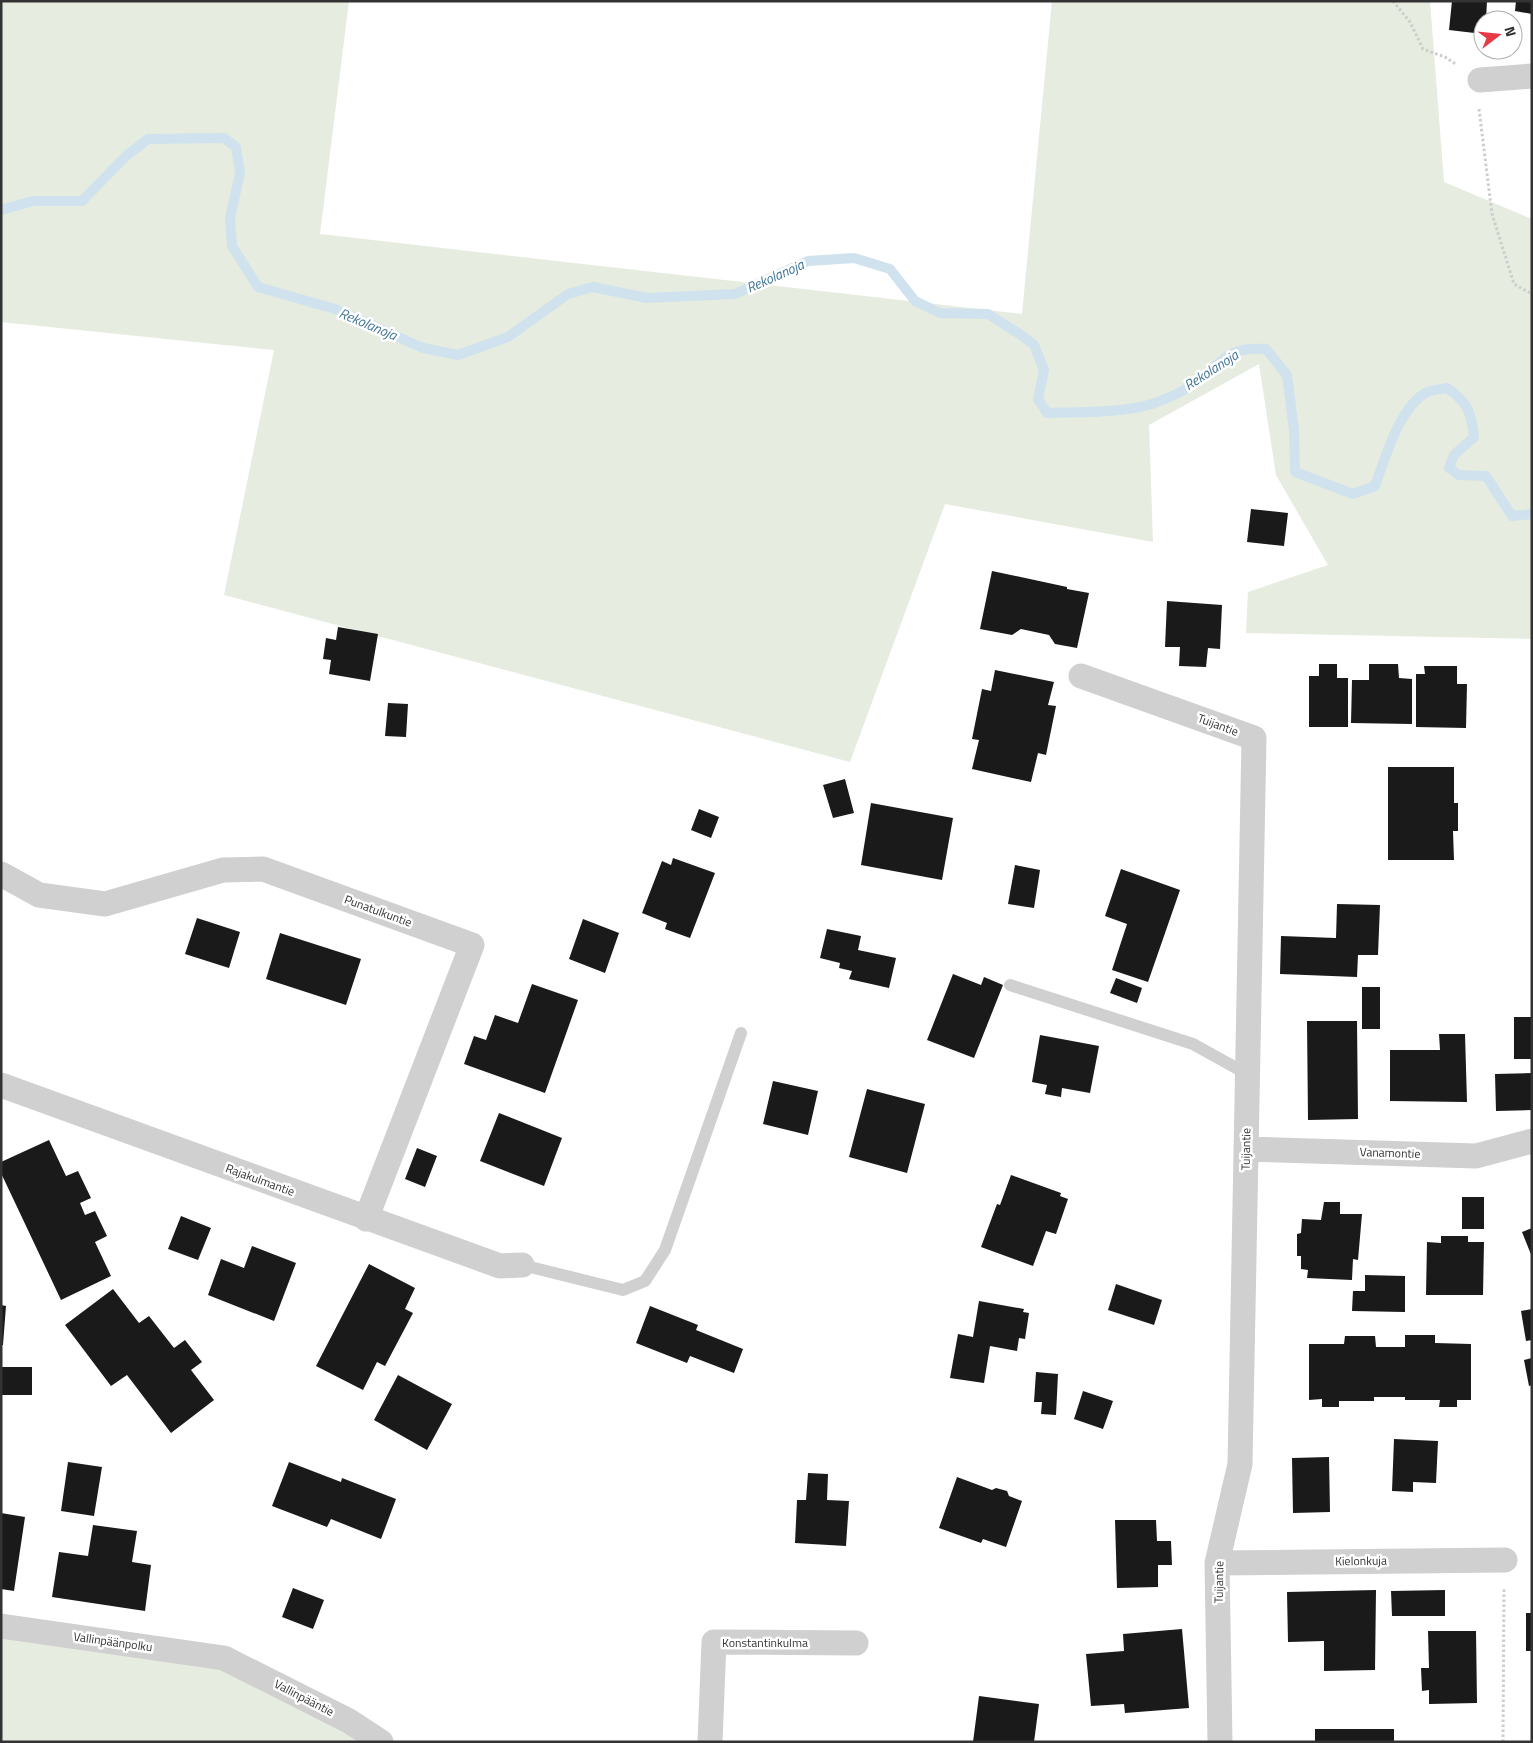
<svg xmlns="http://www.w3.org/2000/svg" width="1533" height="1743" viewBox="0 0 1533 1743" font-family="'Titillium Web',sans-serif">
<rect width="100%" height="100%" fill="#fff"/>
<path fill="#e6ecdf" d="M1,1h348l-29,233 702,80 30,-313h378l14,181 88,37v420l-286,-6 2,-41 80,-27 -52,-90 -17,-111 -110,61 4,117 -208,-38 -95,258 -626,-167 50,-245 -273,-28z
M1,1626l223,32 157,84h-380z"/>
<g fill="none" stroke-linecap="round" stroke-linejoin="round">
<path stroke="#cfe2ee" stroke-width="10" d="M1,210l32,-9h49l44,-45 22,-17 76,-1 12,9 4,26 -10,45 2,28 26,41 77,22 88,39 35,7 50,-18 60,-43 25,-7 54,11 88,-4 73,-33 46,-3 36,11 25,32 25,12 48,1 33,21 13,10 10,25 -6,29 9,14c30,-1 81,0 108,-10 13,-5 30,-12 41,-21 28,-21 31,-36 70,-33l21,26 7,55 1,42 58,22 22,-8c10,-27 24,-79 52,-94 6,-2 14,-3 20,-4 21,14 24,24 27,49l-20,18 -5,13 10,7 27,1 26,40 20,-2"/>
</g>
<path fill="#1a1a1a" d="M1452,1h35l-1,19h-3v14l-34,-4z
M1516,1h16v13l-17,-3z
M1251,509l37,4 -4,33 -37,-4z
M992,571l75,16v2l22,4 -12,55 -22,-4 -6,-9 -28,-6 -9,6 -32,-6z
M1167,601l55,4 -2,44 -12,-1 -2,19 -27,-1 1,-19h-15z
M338,627l40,7 -8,47 -41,-7 2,-14 -8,-1 3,-21 10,2z
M1319,664h18v14h11v49h-39v-51h10z
M1369,664h29l1,14 13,1v45l-61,-1 1,-43h17z
M1424,666h33v18h10l-1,44 -50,-1v-53h9z
M995,670l59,12 -6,23 8,1 -10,49 -8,-2 -7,29 -59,-13 7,-29 -7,-1 10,-50 9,2z
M388,703l20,1 -2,33 -21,-1z
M1388,767h66v36h4v28h-5l1,29h-66z
M845,779l9,34 -21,5 -10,-33z
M871,803l82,15 -11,62 -81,-15z
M699,809l20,8 -8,21 -20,-8z
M673,858l42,15 -25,65 -25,-9 2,-6 -25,-10 20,-52 9,4z
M1015,865l25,5 -6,38 -26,-4z
M1121,869l59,21 -32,92 -36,-12 15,-46 -22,-8z
M1337,904l43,1 -2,50h-20l-1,22 -77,-3 1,-38 55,2z
M197,918l43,14 -11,36 -44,-14z
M583,919l36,14 -14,40 -36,-14z
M827,929l34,7 -3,14 38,8 -7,30 -40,-9 3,-8 -13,-3 1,-5 -20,-5z
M280,933l81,26 -15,46 -80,-26z
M953,974l28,11 3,-8 19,8 -29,73 -47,-18z
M1116,978l26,10 -5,15 -27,-10z
M532,984l46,16 -33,93 -81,-29 10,-28 12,4 9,-25 23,8z
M1362,987h18v42h-18z
M1514,1017h18v42h-18z
M1307,1021h50l1,98 -50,1z
M1439,1034h26l2,68 -77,-1v-51h50z
M1040,1035l59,11 -9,47 -28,-5 -1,9 -16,-3 2,-9 -15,-3z
M1532,1073v37l-36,1 -1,-37z
M773,1081l45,10 -10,44 -45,-11z
M867,1089l58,15 -18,69 -58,-16z
M499,1113l63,25 -18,48 -64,-25z
M49,1140l17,36 12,-5 13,27 -11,5 5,12 10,-4 12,25 -12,6 16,34 -50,24 -60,-127v-11z
M417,1148l20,8 -12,31 -20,-8z
M1011,1175l50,18 -1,3 8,3 -12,35 -10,-3 -13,35 -52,-19 16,-43 3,1z
M1462,1197h22v32h-22z
M1324,1202h16v12h22l-4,46 -5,-1 -1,21 -45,-2 1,-8 -7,-1v-13h-4v-22l4,-1 1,-14 19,1z
M181,1216l30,12 -13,32 -30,-11z
M1532,1228v29l-10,-25z
M1441,1236h27v6h16l-1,53h-57l1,-53 14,1z
M252,1246l44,17 -22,58 -66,-26 13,-36 23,9z
M369,1264l46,24 -10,21 8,4 -28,53 -8,-4 -14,28 -47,-24z
M1365,1275l40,1v36l-53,-1 1,-20h12z
M1116,1284l46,16 -8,25 -46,-15z
M113,1289l26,34 10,-7 25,32 11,-8 17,22 -11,8 23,30 -43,33 -44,-58 -16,11 -46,-61z
M979,1301l45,8 -1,3 6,1 -4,26 -6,-1 -2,13 -27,-5 -6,37 -34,-5 8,-44 15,3z
M1,1305l5,1 -3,39h-2z
M650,1306l48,19 -2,5 47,19 -9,24 -44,-17 -3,7 -51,-20z
M1532,1309v31l-6,1 -5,-30z
M1405,1335h30v8l36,1v56h-14v7h-18l1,-7h-35v-3h-31v4h-35v6h-17v-8l-13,1v-56h35l1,-8h30l1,11h29z
M1532,1358v27l-3,1 -5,-26z
M1,1367h31v28h-31z
M1036,1372l22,2 -2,41 -15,-1 1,-12h-8z
M398,1375l54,29 -25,46 -53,-30z
M1083,1391l30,10 -10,28 -29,-10z
M1394,1439l44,2 -2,42 -23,-1v10l-21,-1z
M1329,1457l1,55 -37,1 -1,-55z
M68,1462l34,5 -8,49 -33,-5z
M289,1462l52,20 1,-4 54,21 -15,40 -50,-20 -4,8 -55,-21z
M808,1473l20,1 -1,26 22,1 -3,45 -51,-3 2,-43h9z
M957,1477l35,13 4,-2 11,3 2,5 13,5 -16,46 -23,-8 -2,4 -42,-15z
M1,1513l24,4 -11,74 -13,-2z
M1115,1520h41l1,21h14l1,24h-14v22l-41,1z
M93,1525l44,6 -5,31 19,3 -6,46 -93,-14 7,-45 29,4z
M293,1588l31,12 -11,29 -31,-12z
M1376,1590l-1,80 -51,1v-30l-36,1 -1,-50z
M1445,1590v26h-53l-1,-25z
M1526,1613h6v38h-6z
M1182,1629l7,79 -64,5 -1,-9 -33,2 -5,-52 38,-3 -1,-17z
M1428,1631h48l1,72 -48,1v-14l-7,1 -1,-23h8z
M979,1696l60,8 -5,38h-61z
M1315,1729h79v13h-79z"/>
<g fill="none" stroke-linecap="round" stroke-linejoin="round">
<path stroke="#cdcdcd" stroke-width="3" stroke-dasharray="2.5 2.5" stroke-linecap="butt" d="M1393,1l17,21 13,27 22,8 12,8
M1479,109l13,105 22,70 18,10
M1503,1742l1,-154"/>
<path stroke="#d0d0d0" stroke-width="12" d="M1010,985l183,59 54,30
M522,1265l101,25 22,-9 20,-31 76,-217"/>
<path stroke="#d0d0d0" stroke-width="25" d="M1480,80l52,-4
M1081,676l173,62 -14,726 -23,99 3,179
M1,874l38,21 66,9 118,-34 40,-1 209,76 -106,274
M1,1085l499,181 22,-1
M1246,1149l230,7 56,-15
M1217,1563l288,-3
M1,1626l223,32 125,63 32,21
M710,1742l4,-100 142,1"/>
</g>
<g text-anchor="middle" stroke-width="5" stroke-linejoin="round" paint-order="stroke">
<g font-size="12" fill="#333" stroke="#fff">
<text transform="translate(1218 725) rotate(20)" y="4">Tuijantie</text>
<text transform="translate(378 911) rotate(20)" y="4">Punatulkuntie</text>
<text transform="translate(1246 1149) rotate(-89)" y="4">Tuijantie</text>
<text transform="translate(1390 1153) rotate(2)" y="4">Vanamontie</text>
<text transform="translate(260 1180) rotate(20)" y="4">Rajakulmantie</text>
<text transform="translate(1361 1561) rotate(-1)" y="4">Kielonkuja</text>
<text transform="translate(1219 1582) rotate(-89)" y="4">Tuijantie</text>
<text transform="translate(113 1642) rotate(8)" y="4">Vallinpäänpolku</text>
<text x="765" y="1647">Konstantinkulma</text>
<text transform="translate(304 1698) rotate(27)" y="4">Vallinpääntie</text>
</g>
<g font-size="14" font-style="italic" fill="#3f7597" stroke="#fff">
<text transform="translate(775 276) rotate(-24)" y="5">Rekolanoja</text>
<text transform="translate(368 324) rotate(23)" y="5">Rekolanoja</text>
<text transform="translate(1211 370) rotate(-33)" y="5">Rekolanoja</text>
</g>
</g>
<rect width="1533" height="1743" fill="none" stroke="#333333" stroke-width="5"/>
<g transform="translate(1498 35) rotate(74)"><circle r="24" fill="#ffffff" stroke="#adadad"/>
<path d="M0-4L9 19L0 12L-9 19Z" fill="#e63946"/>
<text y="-8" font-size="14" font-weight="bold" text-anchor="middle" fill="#333333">N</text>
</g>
</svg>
